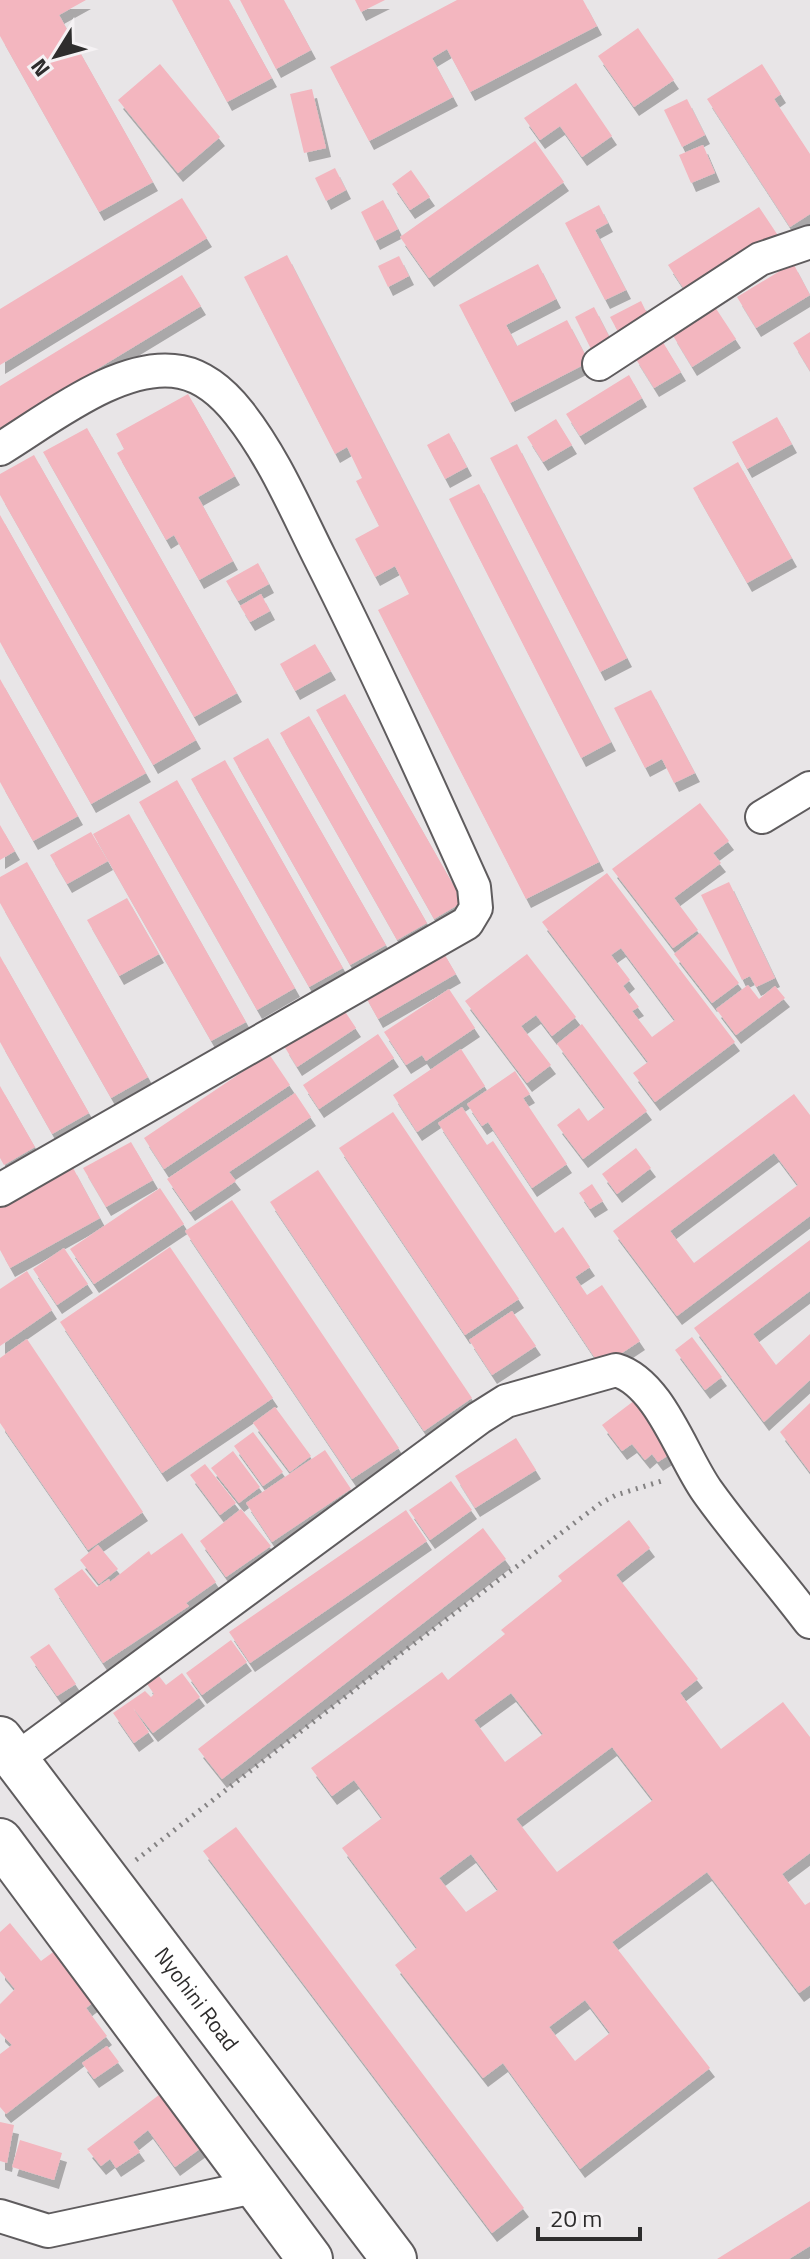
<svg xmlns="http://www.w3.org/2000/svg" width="810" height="2259" viewBox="0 0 810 2259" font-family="'Titillium Web',sans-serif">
<defs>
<filter id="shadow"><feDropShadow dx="5" dy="9" stdDeviation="0" flood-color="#0004"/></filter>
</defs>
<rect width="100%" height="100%" fill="#e8e5e7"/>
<path fill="#f3b6bf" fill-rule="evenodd" filter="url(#shadow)" d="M0,0h86l-27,15 94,167 -54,30 -99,-176z
M172,0h57l43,78 -45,24z
M240,0h44l27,50 -35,19z
M355,0h30l-24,12z
M457,0h126l14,26 -127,66 -23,-43 -15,9 21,39 -84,44 -39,-74z
M638,28l36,52 -40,27 -36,-51z
M160,64l60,73 -42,36 -60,-73z
M762,64l19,30 -7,5 36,55v60l-20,13 -83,-128z
M576,83l36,53 -30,21 -22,-31 -20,14 -16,-22z
M312,89l14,59 -22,5 -14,-59z
M687,99l18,36 -23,12 -18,-37z
M535,141l29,41 -135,96 -29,-41z
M703,145l12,28 -24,10 -12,-28z
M335,168l11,22 -20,11 -11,-23z
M411,170l19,27 -20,13 -18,-26z
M182,198l25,40 -207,127v-56z
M383,200l15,29 -23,12 -14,-29z
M599,205l9,18 -13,7 31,60 -21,10 -40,-77z
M759,207l22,33 -95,52 -18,-27z
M287,255l312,607 -73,37 -148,-289 31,-16 -14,-28 -20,11 -20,-38 24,-13 -23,-45 6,-3 -15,-31 -12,7 -91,-177z
M399,256l10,20 -21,11 -10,-21z
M793,263l17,32 -54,33 -19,-31z
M538,264l18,35 -50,26 11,21 50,-26 22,42 -79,41 -51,-98z
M182,275l19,31 -201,122v-42z
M641,301l11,23 -30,15 -12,-22z
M594,307l19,37 -20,9 -18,-36z
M715,307l21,32 -44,28 -20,-33z
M810,332v39l-17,-28z
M661,339l20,33 -27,16 -20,-32z
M629,375l13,23 -62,38 -14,-22z
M188,394l47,82 -37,21 35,64 -34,19 -25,-45 -8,5 -49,-87 7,-4 -8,-15z
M777,417l15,27 -45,25 -15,-27z
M556,419l16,26 -29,17 -16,-25z
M87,428l150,265 -43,24 -151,-265z
M449,433l18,34 -22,12 -18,-34z
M517,444l110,214 -27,14 -110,-214z
M34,455l162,285 -43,25 -153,-270v-21z
M738,462l54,96 -45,25 -54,-95z
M479,484l132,258 -30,16 -132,-259z
M0,515l146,258 -55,31 -91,-162z
M258,563l11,21 -31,17 -12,-20z
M261,594l9,17 -20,11 -10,-16z
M315,644l16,27 -36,20 -15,-27z
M0,679l78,137 -45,25 -33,-59z
M651,690l44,83 -21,10 -12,-24 -17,9 -31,-60z
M345,694l118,208 -29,17 -118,-209z
M309,716l118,207 -30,17 -117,-207z
M268,738l118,207 -36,20 -117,-207z
M225,760l118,208 -34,19 -118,-208z
M177,780l118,208 -38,22 -118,-208z
M700,803l29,38 -16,12 8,10 -47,35 24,32 -25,18 -61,-79z
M129,814l117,208 -35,19 -118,-207z
M0,825l15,26 -15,9z
M91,832l17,29 -41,23 -17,-29z
M27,862l121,215 -37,21 -111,-195v-26z
M607,873l128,169 -80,60 -22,-29 15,-11 -106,-140zM621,948l54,72 -23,17 -20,-26 7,-4 -16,-21 7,-6 -19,-25z
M729,882l46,96 -19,9 -6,-11 -8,4 -41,-85z
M127,898l32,56 -40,22 -32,-56z
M700,933l39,50 -27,20 -38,-49z
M442,950l14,24 -78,45 -14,-25z
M527,954l49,63 -24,19 -16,-21 -15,11 30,39 -24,18 -62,-82z
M0,956l89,157 -37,21 -52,-92z
M748,985l11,14 16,-13 10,12 -49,37 -20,-26z
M449,989l26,39 -49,33 -4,-6 -16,10 -22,-33z
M342,1007l14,21 -59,39 -13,-21z
M582,1024l65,87 -64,48 -26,-34 22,-17 9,13 17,-13 -48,-64z
M378,1034l16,24 -75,51 -16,-24z
M461,1049l24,37 -68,46 -24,-37z
M269,1054l21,31 -126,84 -20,-31z
M515,1071l15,23 -7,4 44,66 -35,24 -44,-66 -6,4 -15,-22z
M0,1086l35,61 -31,18 -4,-7z
M295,1093l16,24 -82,55 7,9 -46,31 -23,-33z
M794,1094l16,21v101l-133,100 -64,-85zM774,1153l24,32 -104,78 -24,-32z
M462,1107l25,38 6,-4 62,92 8,-6 27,40 -15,10 12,18 15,-10 38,56 -39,26 -163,-244z
M393,1112l126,187 -54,36 -126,-187z
M131,1142l22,38 -47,27 -23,-39z
M636,1148l15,20 -34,26 -15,-20z
M72,1166l28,52 -90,50 -10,-18v-43z
M318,1170l154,228 -48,33 -154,-229z
M592,1184l11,17 -13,8 -11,-16z
M160,1188l24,36 -90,60 -24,-35z
M232,1200l167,248 -47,31 -167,-248z
M810,1240v51l-57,43 23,31 34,-31v46l-46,42 -70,-94z
M170,1247l103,151 -111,75 -102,-151z
M64,1248l24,36 -31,21 -24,-36z
M27,1271l25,39 -52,36v-57z
M512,1311l24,35 -44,29 -23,-35z
M692,1337l30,40 -17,13 -30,-40z
M27,1339l116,173 -55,38 -88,-127v-65z
M639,1397l33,56 -14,9 -6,-8 -7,6 -13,-16 -10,7 -20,-26z
M810,1403v69l-30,-40z
M275,1407l36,49 -21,16 -37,-49z
M253,1432l30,40 -20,14 -29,-40z
M516,1438l20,32 -61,38 -20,-32z
M325,1450l26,39 -79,53 -26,-39z
M233,1451l27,36 -21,16 -28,-35z
M205,1464l31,39 -16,12 -30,-40z
M451,1481l21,29 -42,30 -21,-30z
M241,1509l30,37 -45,31 -26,-36z
M406,1510l21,31 -177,122 -21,-31z
M629,1520l21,28 -34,27 82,104 -18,14 41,56 62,-47 27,35v116l-28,21 23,31 5,-3v83l-11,8 -92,-121 -95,70 98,126 -130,101 -77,-106 -20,15 -88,-113 22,-17 -75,-100 40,-30 -28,-38 -22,16 -21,-28 131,-96 6,8 57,-46 -4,-4 61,-49 -4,-5zM511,1693l32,41 -38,28 -31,-42zM612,1747l41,53 -96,72 -41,-53zM471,1854l27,36 -32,22 -27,-34zM585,2000l25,33 -35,28 -26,-34z
M483,1528l23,31 -284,220 -24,-30z
M182,1533l34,49 -30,21 3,3 -86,57 -49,-74 28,-20 15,18 12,-8 1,3 39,-31 2,4z
M98,1545l20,24 -19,15 -19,-24z
M231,1640l16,22 -45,33 -16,-22z
M49,1644l27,40 -19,12 -27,-39z
M182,1673l18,24 -47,36 -20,-25 16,24 -15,11 -21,-30 32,-22 6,6 3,-3 -7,-10 12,-8 7,9z
M236,1827l288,381 -32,25 -289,-382z
M10,1923l31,38 19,-14 39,51 -13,10 21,28 -101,78 -6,-7v-53l12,-9 -12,-12v-29l15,-15 -15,-18v-39z
M107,2046l12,16 -25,17 -12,-16z
M163,2092l38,56 -26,19 -27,-37 -15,12 7,10 -24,16 -6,-9 -9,7 -14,-17z
M0,2122l14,3 -7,38 -7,-2z
M20,2140l42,13 -8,27 -42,-13z
M810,2201v45l-21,13h-72z"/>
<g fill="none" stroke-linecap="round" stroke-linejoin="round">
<g stroke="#5f5c5e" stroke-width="36">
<path id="street" d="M599,364l161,-105 50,-17
M0,449c48,-29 122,-89 181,-77 25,5 43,22 58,41 34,43 56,95 80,143 55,109 105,220 155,331l2,21 -9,15 -467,267
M762,817l48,-29
M15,1760l464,-342 27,-17 110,-31c44,13 66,86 91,121 32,45 70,87 103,131
M0,2216l48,15 206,-44"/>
</g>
<g stroke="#5f5c5e" stroke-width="48">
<g id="secondary">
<path id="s1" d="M0,1739l394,520"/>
<path d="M0,1841l310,418"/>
</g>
</g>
<path stroke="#848283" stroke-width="5" stroke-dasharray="2 6" stroke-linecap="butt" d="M136,1860l263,-205 202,-152 15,-8 49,-15"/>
<use href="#street" stroke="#fff" stroke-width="32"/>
<use href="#secondary" stroke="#fff" stroke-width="44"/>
</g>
<g text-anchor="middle" stroke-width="6" stroke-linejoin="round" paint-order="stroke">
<g font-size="22" fill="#2e2d2d" stroke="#f5f2f4">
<text dy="8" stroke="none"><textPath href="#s1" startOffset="326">Nyohini Road</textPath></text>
</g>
</g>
<g transform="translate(56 56) rotate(233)" stroke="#f5f2f4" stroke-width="6" paint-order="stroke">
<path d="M0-6L14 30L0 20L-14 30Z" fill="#2e2d2d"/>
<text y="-12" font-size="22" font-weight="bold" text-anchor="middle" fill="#2e2d2d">N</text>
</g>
<path d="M538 2227v12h102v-12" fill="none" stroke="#2e2d2d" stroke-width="4"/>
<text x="550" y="2227" font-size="24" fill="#2e2d2d" stroke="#f5f2f4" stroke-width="6" paint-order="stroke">20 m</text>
</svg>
